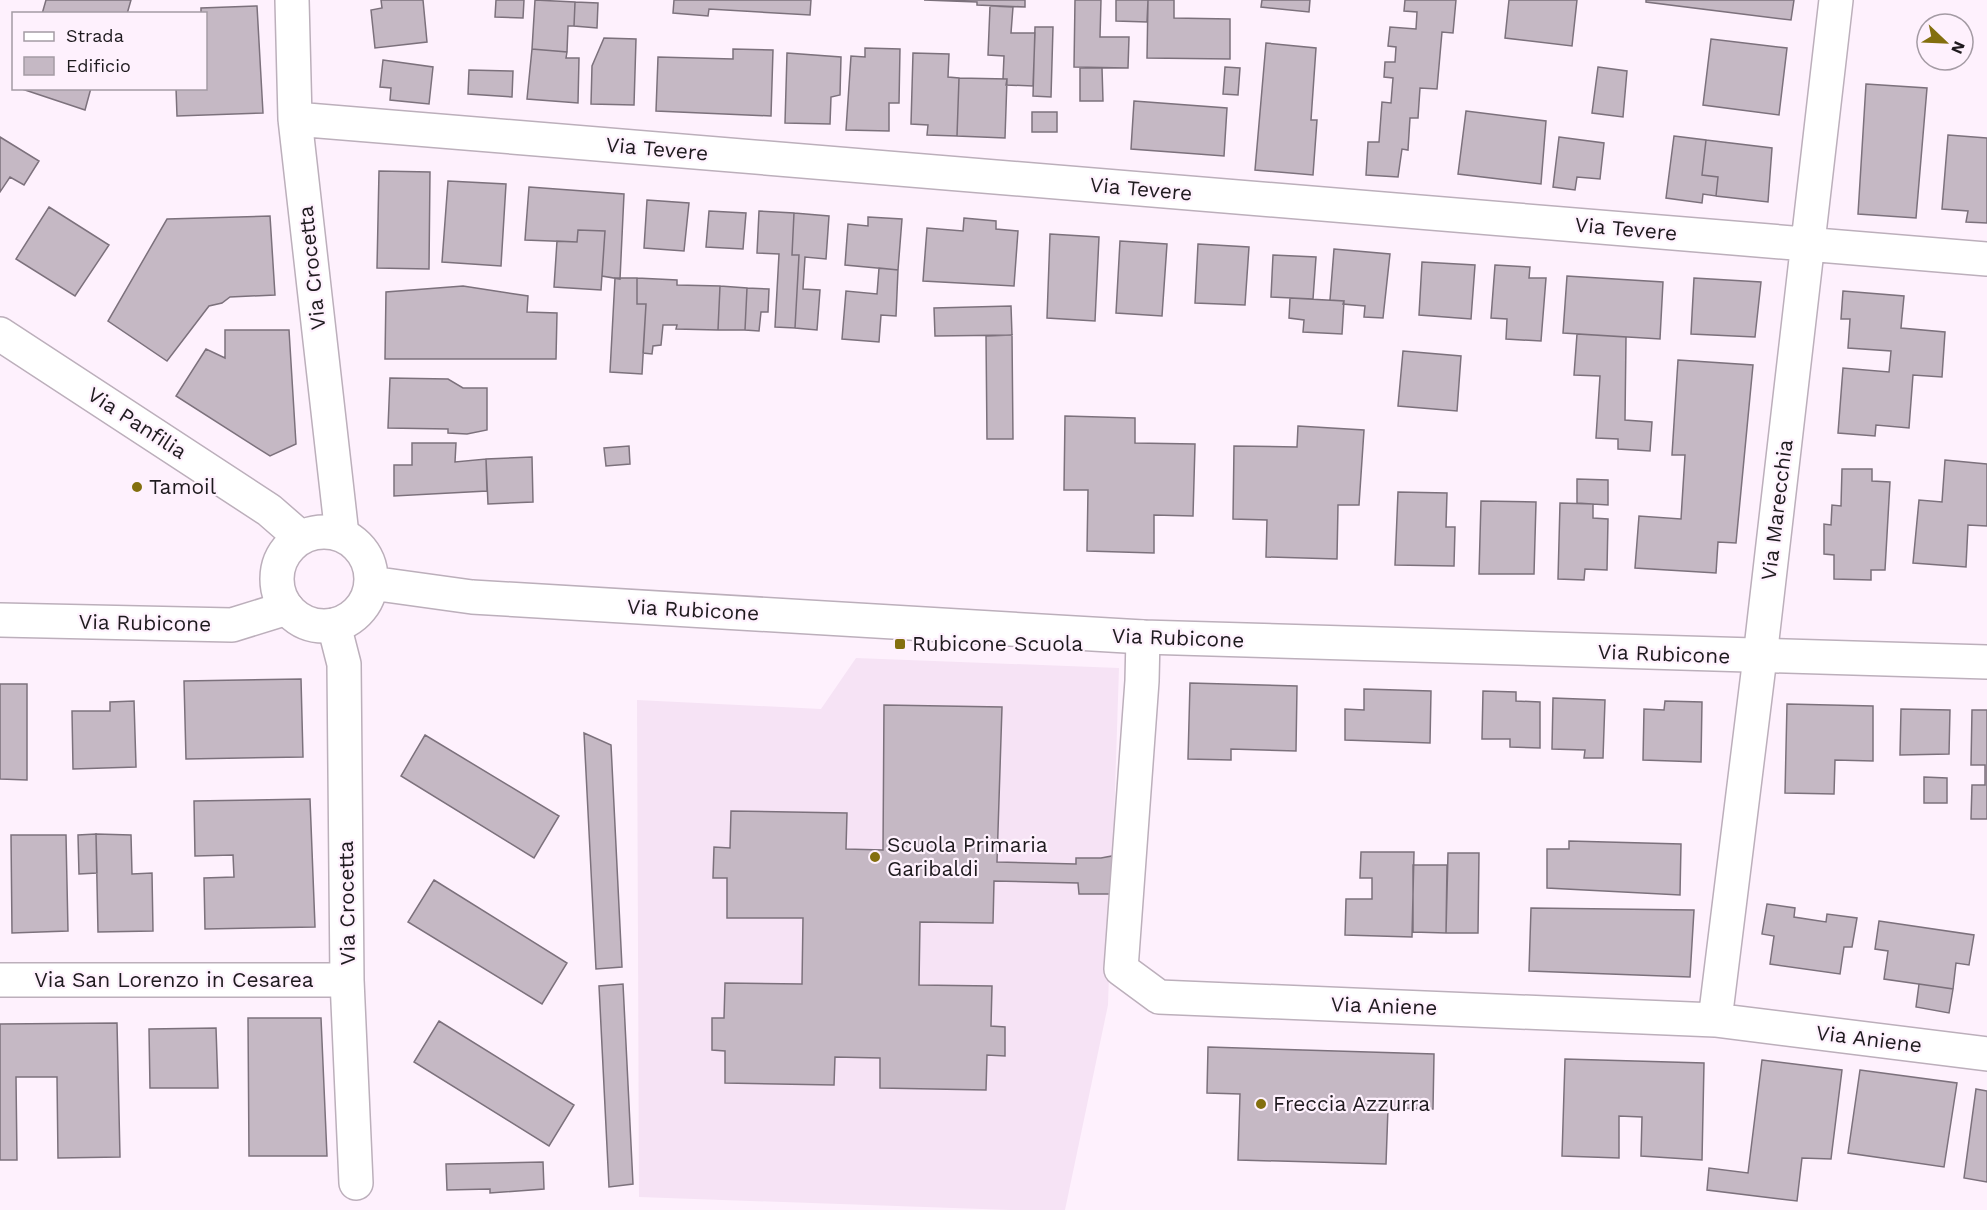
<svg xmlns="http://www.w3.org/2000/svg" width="1987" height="1210" viewBox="0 0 1987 1210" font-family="'Work Sans',sans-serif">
<rect width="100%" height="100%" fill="#fef1fd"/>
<path fill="#f6e3f5" d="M856,658l263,10 -11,337 -43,205h-55l-371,-13 -2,-497 184,9z"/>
<path fill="#c5b8c4" stroke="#7c717c" stroke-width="1.5" d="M46,0h85l-4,14h-85z
M381,0h42l4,42 -52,6 -4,-38 11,-2z
M496,0h28l-1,18 -28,-1z
M535,0l40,2 -1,24h-6l-1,26 -35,-3z
M674,0h137l-1,15 -101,-6 -1,7 -35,-3z
M924,0h101v7l-48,-2v-3z
M1075,0h26l-1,37h29l-1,31 -54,-1z
M1116,0h32l-1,22 -31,-1z
M1148,0h26v18l56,1v40l-83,-1z
M1262,0h48l-1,12 -48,-5z
M1405,0h51l-3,33 -11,-1 -5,57 -17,-1 -2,30h-8l-2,32 -6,-1 -4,28 -32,-2 2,-33h11l3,-40 9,1 2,-25 -9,-1 1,-15h10l1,-15 -8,-1 2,-19 26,2 1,-17 -13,-1z
M1509,0h68l-5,46 -67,-8z
M1646,0h148l-3,20 -145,-18z
M575,2l23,1 -1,25 -23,-2z
M257,6l6,107 -86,3 -1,-28h30v-74h-5v-6z
M990,6l23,1 -2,26h24l-2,53 -27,-1 1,-6h-4l1,-23 -16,-1z
M1035,27h18l-2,70 -18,-1z
M604,38l32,1 -2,66 -43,-1 1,-38z
M1711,39l76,9 -8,67 -76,-10z
M1266,43l50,5 -5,72h6l-4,55 -58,-5z
M865,48l35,1 -1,54h-10v28l-43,-1 5,-74 14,1z
M532,49l35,3 -1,6h13l-1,45 -51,-4z
M733,49l40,1 -2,66 -115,-5 2,-54 75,2z
M787,53l54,4 -1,38 -9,2 -1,27 -45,-1z
M913,53l36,1 -1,23 11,1 -2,58 -30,-1 1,-10 -17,-1z
M383,60l50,7 -4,37 -39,-4 1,-12 -11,-1z
M1225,67l15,1 -2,27 -15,-1z
M1598,67l29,4 -4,46 -31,-4z
M1080,68h22l1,33h-23z
M469,70l44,1 -1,26 -44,-3z
M959,78l48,1 -2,59 -48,-2z
M1866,84l61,4 -11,130 -58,-4z
M19,88h72l-6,22z
M1134,101l93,7 -3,48 -93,-7z
M1466,111l80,10 -5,63 -83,-10z
M1032,112h25v20h-25z
M1948,135l39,3v85l-21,-1 2,-11 -26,-2z
M1674,136l32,4 -4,35 16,2 -2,19 -13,-2 -1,9 -36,-5z
M0,137l39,24 -15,24 -14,-8 -10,15z
M1559,137l45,6 -4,36 -23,-2 -2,13 -22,-3z
M1706,140l66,8 -4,54 -52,-6 2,-19 -16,-2z
M379,171l51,1 -1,97 -52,-1z
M448,181l58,3 -5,82 -59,-4z
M529,187l95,7 -4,85 -18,-3 3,-45 -27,-1 -1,12 -52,-2z
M647,200l42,3 -5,48 -40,-3z
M49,207l60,38 -34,51 -59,-37z
M709,211l37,2 -3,36 -37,-2z
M759,211l35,2 -2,42h7l-4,73 -20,-1 4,-73 -22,-1z
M794,213l35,3 -3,43 -21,-2 -2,32 17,1 -3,40 -22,-2 4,-73h-7z
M270,216l5,79 -45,2 -8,6 -13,3 -42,55 -59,-40 59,-102z
M868,217l34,2 -4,51 -53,-5 3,-41 20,2z
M964,218l32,3v8l22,2 -4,55 -91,-5 4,-53 36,3z
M578,230l27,1 -4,59 -47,-3 3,-46 20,1z
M1050,234l49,3 -4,84 -48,-3z
M1120,241l47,3 -5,72 -46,-3z
M1198,244l51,3 -4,58 -50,-2z
M1334,249l56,5 -7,64 -19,-1 1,-11 -22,-2 1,-3 -14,-1z
M1273,255l43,2 -3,42 -42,-2z
M1422,262l53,3 -4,54 -52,-4z
M1495,265l35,2 -1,11h17l-5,63 -35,-2 1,-20 -16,-1z
M879,268l19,2 -2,46 -15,-1 -2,27 -37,-3 4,-48 31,3z
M1567,276l96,6 -3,57 -97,-6z
M615,278h22v26h9l-4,70 -32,-2z
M637,278l40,2v5l43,1 -2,44 -42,-1 1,-4h-14l-2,20 -8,1 -1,8 -9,-1 3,-49h-9z
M1694,278l67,4 -6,55 -64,-3z
M463,286l65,10 -1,16 30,1 -1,46h-171l1,-67z
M720,286l27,2 -2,42h-27z
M747,288l22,1 -1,23h-7l-2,19 -14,-1z
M1843,291l61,5 -3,32 44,4 -3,45 -29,-2 -4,53 -33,-3 -1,11 -37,-3 5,-65 46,4 2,-21 -43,-3 2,-29h-9z
M1290,298l54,3 -2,33 -39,-2 1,-12 -15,-2z
M1011,306l1,29 -77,1 -1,-28z
M225,330h64l7,114 -26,12 -94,-60 30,-47 19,9z
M1577,334l49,3 -1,83 27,2 -2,29 -32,-2v-10l-22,-1 4,-62 -26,-1z
M1012,335l1,104h-26l-1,-103z
M1403,351l58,5 -4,55 -59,-5z
M1678,360l75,5 -17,178 -18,-1 -2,31 -81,-5 4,-52 42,3 4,-64h-13z
M390,378l58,1 15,9h24v42l-20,4 -19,-1v-4l-60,-1z
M1065,416l70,2v25l60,1 -2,72 -39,-1v38l-67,-2 1,-61h-24z
M1298,426l66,4 -5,75h-21l-1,54 -71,-2 1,-37 -34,-1 1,-73 63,1z
M412,443h44l-1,19 31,-3 1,32 -93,5v-31h18z
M629,446l1,18 -24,2 -2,-18z
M532,457l1,45 -45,2 -2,-45z
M1945,460l42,4v62l-19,-1 -2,42 -53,-4 6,-63 23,2z
M1842,469h30v12l18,1 -5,88h-14v10l-37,-1v-24l-10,-1v-30l7,1 1,-20 9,1z
M1577,479l31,1v25l-31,-2z
M1398,492l49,1 -1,34h9l-1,39 -59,-1z
M1481,501l55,1 -2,72h-55z
M1560,503l33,1v14l15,1 -1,51 -22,-1 -1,11 -26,-1z
M301,679l2,78 -117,2 -2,-78z
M1190,683l107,3 -1,65 -65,-2v11l-43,-1z
M0,684h27v96l-27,-1z
M1364,689l67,2 -1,52 -85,-3v-31l19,1z
M1483,691l33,1v9l24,1v46l-30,-1v-8h-28z
M1553,698l52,2 -2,58h-19l1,-8 -33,-1z
M134,701l2,66 -63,2 -1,-58h38v-9z
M1665,701l37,1 -1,60 -58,-2 1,-51 20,1z
M1787,704l86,2v55l-38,-1 -1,34 -49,-1z
M884,705l118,2 -5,155 79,2v-6h25l11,-2 -1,38h-32l-1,-11 -84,-2 -1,42 -73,-1 -1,63 73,1 -1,40 14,1v29l-18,-1 -1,35 -106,-2v-30l-45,-1 -1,28 -109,-2v-32l-13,-1v-32h12l1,-35 77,1 1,-66h-76v-40h-14l1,-31 16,1 1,-37 116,2 -1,36 37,1z
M1901,709l49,1 -1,44 -49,1z
M1972,710h15v109h-16l1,-34h13v-20h-14z
M584,733l27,12 11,222 -26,2z
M425,735l134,81 -25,42 -133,-82z
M1924,777l23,1v25h-23z
M310,799l5,128 -110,2 -1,-51 30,-1 -1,-22 -38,1 -1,-55z
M96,834l1,39 -18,1 -1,-39z
M96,834l35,1 1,39 20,-1 1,58 -55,1z
M11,835h55l2,96 -56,2z
M1569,841l112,3 -1,51 -133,-7v-39h22z
M1361,852h53l-2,85 -67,-2 1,-36h26v-21h-12z
M1448,853h31l-1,80h-32z
M1413,865h34l-1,68 -33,-1z
M434,880l133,83 -25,41 -134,-82z
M1767,904l28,4 -1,9 32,5 1,-8 30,4 -5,29h-8l-4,27 -70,-10 4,-28 -12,-2z
M1531,908l163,2 -4,67 -161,-6z
M1879,921l95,14 -5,30 -13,-2 -3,26 -69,-10 4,-28 -13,-2z
M623,984l10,200 -24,3 -10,-201z
M1919,984l34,5 -4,24 -33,-6z
M248,1018h73l6,138h-78z
M439,1021l135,84 -25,41 -135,-84z
M117,1023l3,134 -62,1 -1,-81h-41l1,83h-17v-136z
M216,1028l2,60h-68l-1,-59z
M1208,1047l226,7 -1,55 -45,-1 -2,56 -148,-4 2,-66 -33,-1z
M1565,1059l139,4 -2,97 -61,-4 1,-39 -23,-1v42l-57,-2z
M1762,1060l80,10 -11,89 -29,-1 -5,43 -90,-11 2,-22 39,5z
M1860,1070l97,13 -13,84 -96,-14z
M1976,1089l11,2v91l-23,-4z
M543,1162l1,27 -54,4v-4l-43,1 -1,-26z"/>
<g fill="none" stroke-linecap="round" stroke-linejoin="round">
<g stroke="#bcafbb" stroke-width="36">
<path id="street" d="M292,0l3,119 47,416
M295,119l1692,140
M0,620l232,5 55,-17
M334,625l10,39 3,316 9,203
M1143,637l-1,44 -21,288 38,28 556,23 272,34
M0,980h347
M1715,1020l45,-363 76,-657"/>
</g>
<g stroke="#bcafbb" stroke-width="36">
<path id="secondary" d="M0,334l269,176 31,27
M277 579a47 47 0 1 1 94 0a47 47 0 1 1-94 0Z
M371,583l101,14 671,40 844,25"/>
</g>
<use href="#street" stroke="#fff" stroke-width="33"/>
<use href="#secondary" stroke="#fff" stroke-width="33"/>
</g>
<g fill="#836f0e" stroke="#fef1fd" stroke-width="2">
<circle cx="137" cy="487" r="6"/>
<rect x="894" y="638" width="12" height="12" rx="3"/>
<circle cx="875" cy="857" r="6"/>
<circle cx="1261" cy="1104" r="6"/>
</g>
<g text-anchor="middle" stroke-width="4.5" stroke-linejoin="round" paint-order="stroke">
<g font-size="21" fill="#1e1a1e" stroke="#fef1fd">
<text transform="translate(657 149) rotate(5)" y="7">Via Tevere</text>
<text transform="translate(1141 189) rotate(5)" y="7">Via Tevere</text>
<text transform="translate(1626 229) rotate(5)" y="7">Via Tevere</text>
<text transform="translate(312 268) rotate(-96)" y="7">Via Crocetta</text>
<text transform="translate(137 423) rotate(33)" y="7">Via Panfilia</text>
<text transform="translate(1777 510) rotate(-83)" y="7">Via Marecchia</text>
<text transform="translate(693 610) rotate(3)" y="7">Via Rubicone</text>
<text transform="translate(145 623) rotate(1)" y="7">Via Rubicone</text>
<text transform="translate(1178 638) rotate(2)" y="7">Via Rubicone</text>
<text transform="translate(1664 654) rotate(2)" y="7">Via Rubicone</text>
<text transform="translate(347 903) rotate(-91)" y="7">Via Crocetta</text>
<text x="174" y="987">Via San Lorenzo in Cesarea</text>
<text transform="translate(1384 1006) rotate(2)" y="7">Via Aniene</text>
<text transform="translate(1869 1039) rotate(7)" y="7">Via Aniene</text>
</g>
<g font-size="21" fill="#1e1a1e" stroke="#fef1fd" text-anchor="start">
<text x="149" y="494">Tamoil</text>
<text x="912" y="651">Rubicone Scuola</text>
<text x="887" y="852">Scuola Primaria<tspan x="887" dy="24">Garibaldi</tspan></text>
<text x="1273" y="1111">Freccia Azzurra</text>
</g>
</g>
<rect x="12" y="12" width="195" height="78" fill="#fef1fd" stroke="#a49ba4" stroke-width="1.5"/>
<rect x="24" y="32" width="30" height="9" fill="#ffffff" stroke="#a49ba4" stroke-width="1.5"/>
<text x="66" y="42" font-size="18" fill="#1e1a1e">Strada</text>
<rect x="24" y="57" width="30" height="18" fill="#c5b8c4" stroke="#a49ba4" stroke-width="1.5"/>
<text x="66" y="72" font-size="18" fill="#1e1a1e">Edificio</text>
<g transform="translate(1945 42) rotate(113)"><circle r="28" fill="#fef1fd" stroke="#a49ba4" stroke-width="1.5"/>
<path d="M0-4.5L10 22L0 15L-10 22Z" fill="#836f0e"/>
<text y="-9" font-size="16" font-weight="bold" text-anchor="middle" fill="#1e1a1e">N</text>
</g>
</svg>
